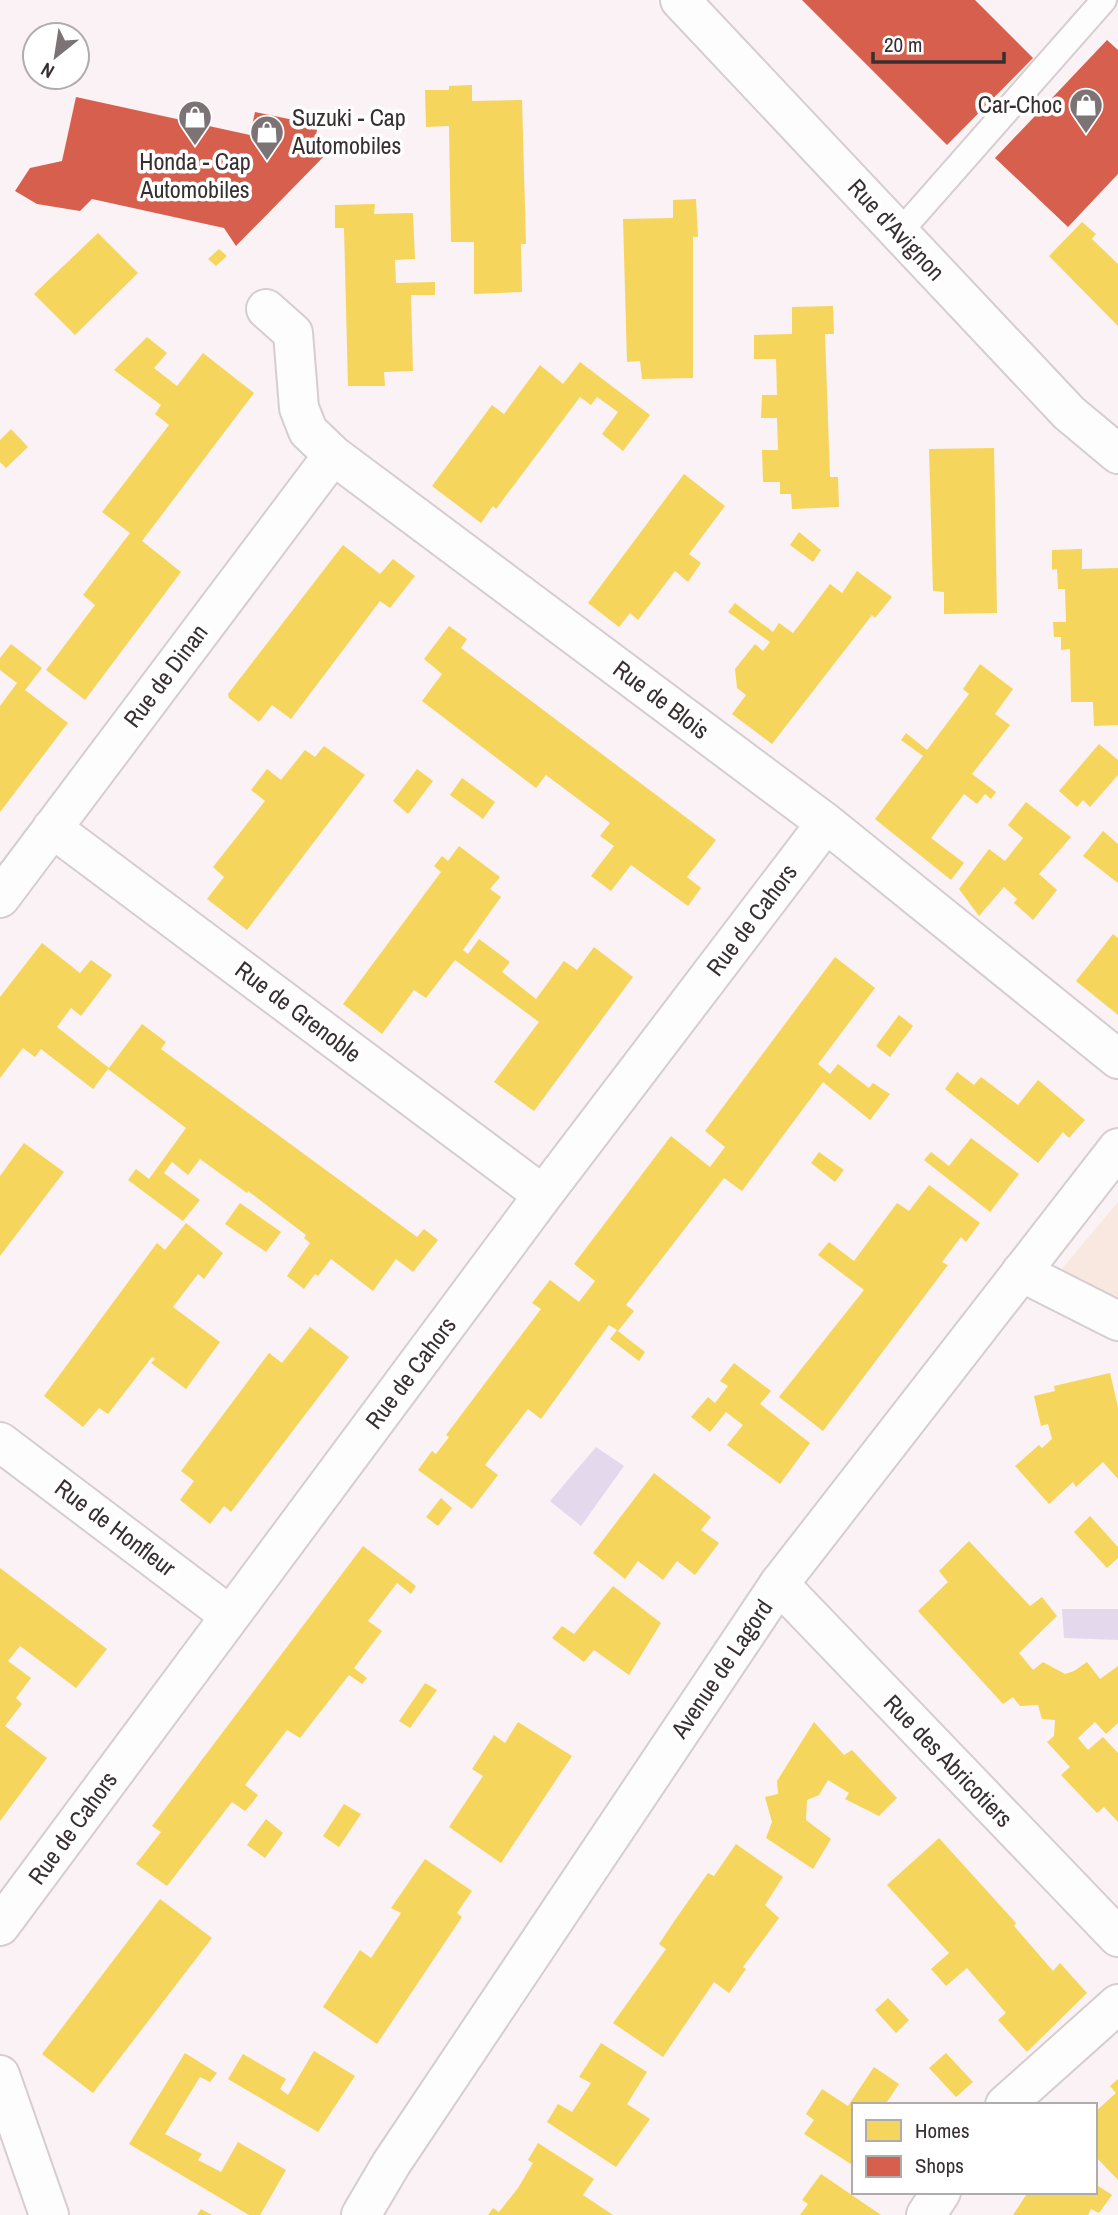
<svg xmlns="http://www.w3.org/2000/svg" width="1118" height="2215" viewBox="0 0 1118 2215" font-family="'Archivo Narrow',sans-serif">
<rect width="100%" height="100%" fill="#faf2f4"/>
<path fill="#f9e8e0" d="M1118,1202v99l-56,-32z"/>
<path fill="#e4d8ed" d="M596,1447l28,19 -43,60 -31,-25z
M1062,1609h56v31l-54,-2z"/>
<path fill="#f6d55c" d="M472,85v16l50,-1 4,144h-5l1,48 -48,2v-52h-23l-2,-116 -23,1 -1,-37h24v-4z
M696,199l2,38h-5v141l-51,1 -2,-18 -13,1 -4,-143 50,-1v-18z
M375,204l-1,10 39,-1 2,46 -20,1 1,23 39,-1v13h-24l2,76 -29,1 1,14h-37l-4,-158h-9v-23z
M1082,222l14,12 -4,5 26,25v62l-69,-70z
M98,233l40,40 -63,62 -41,-41z
M219,249l8,7 -11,10 -8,-7z
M833,306l1,28h-9l5,143h8l1,30 -47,2 -1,-15h-11v-12h-17l-1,-32h16l-1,-32h-16l1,-23h15l-1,-36h-22v-24l38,-1v-27z
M147,337l20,16 -13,15 23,18 26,-33 51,40 -112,148 39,31 -96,128 -39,-30 49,-65 -12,-10 47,-62 -28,-21 67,-87 -14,-11 6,-9 -47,-35z
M580,362l70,53 -27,36 -21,-17 16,-22 -21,-15 -6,8 -11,-8 -84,112 -3,-3 -12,17 -49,-37 60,-81 12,9 36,-49 23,19z
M11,429l17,18 -22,21 -6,-6v-22z
M994,448l3,165 -53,1v-22l-11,-1 -4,-142z
M684,474l41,32 -36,48 12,9 -13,19 -13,-11 -37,49 -8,-7 -11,14 -31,-24z
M799,532l22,18 -8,12 -23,-17z
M343,545l37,29 13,-15 22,17 -25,32 -10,-7 -89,118 -19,-14 -13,17 -30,-24 -1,-4z
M1082,549v20l36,-1v157l-24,1 -1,-24h-22l-1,-53 -9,1v-13h-7l-1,-15h13l-1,-33h-7l-1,-20 -5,1v-20z
M857,571l35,26 -17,21 -3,-3 -100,129 -40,-30 14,-19 -9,-7 -2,-19 20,-25 8,7 7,-9 -42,-30 7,-9 38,29 6,-9 14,10 37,-49 12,9z
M449,626l18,13 -6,9 255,192 -29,37 14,11 -13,18 -57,-41 -20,26 -20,-15 23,-30 -14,-10 10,-13 -64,-48 -10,13 -114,-87 20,-27 -18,-15z
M11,644l31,24 -17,22 43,33 -68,89v-106l17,-23 -17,-13v-12z
M980,664l33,25 -18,25 15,11 -38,49 24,18 -5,7 -6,-5 -8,10 -13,-10 -33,44 33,25 -13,17 -76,-61 48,-63 -22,-16 5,-7 21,17 42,-56 -6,-5z
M1099,744l19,16v15l-28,32 -7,-7 -6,7 -18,-16z
M324,746l41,29 -118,155 -40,-31 17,-22 -11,-10 52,-66 -14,-11 16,-21 14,11 24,-30 10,7z
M417,769l16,12 -25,33 -15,-13z
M462,778l33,24 -12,17 -33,-24z
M1026,802l45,35 -32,37 18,16 -24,30 -19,-17 3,-4 -13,-12 -25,29 -20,-27 30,-40 16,12 18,-23 -15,-13z
M1103,831l15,13v39l-35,-27z
M459,846l41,31 -10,12 11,8 -38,53 5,4 11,-15 31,23 -8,10 34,27 28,-38 13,9 17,-23 39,30 -99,134 -40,-29 45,-60 -84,-62 -29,38 -12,-8 -32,44 -39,-30 98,-132 -7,-6 8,-10 6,5z
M1113,934l5,4v77l-42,-34z
M42,943l38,30 11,-13 21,15 -31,41 -10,-8 -14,19 52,41 33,-44 24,18 -5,7 256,188 7,-8 14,11 -25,32 -17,-13 -23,32 -42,-32 -13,17 -3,-2 -11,15 -17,-13 23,-33 -6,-5 2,-3 -58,-44 -1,2 -47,-34 -12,16 -16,-13 -8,11 36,27 -17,21 -55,-41 8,-11 13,10 37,-51 -78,-59 -15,20 -52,-40 -6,8 -12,-9 -23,30v-81z
M835,957l40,31 -57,76 12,10 8,-10 31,24 4,-5 17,11 -20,26 -47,-38 -81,109 -18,-13 -98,127 8,6 -16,20 27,21 -6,9 -29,-22 7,-9 -8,-5 -68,94 -13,-10 -43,56 13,10 -26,34 -54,-39 14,-19 4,3 13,-17 -3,-2 95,-126 -9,-6 18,-23 29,22 16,-21 -21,-17 97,-128 39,31 15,-20 -20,-16z
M899,1015l14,11 -23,31 -14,-11z
M957,1072l17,13 7,-8 37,28 20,-25 47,40 -16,18 -6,-6 -25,31 -93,-74z
M971,1138l48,36 -29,38 -66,-52 7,-8 18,14z
M24,1143l40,29 -64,84v-80z
M819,1152l25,18 -9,12 -24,-19z
M929,1185l51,38 -14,19 -5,-5 -19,25 6,3 -125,166 -44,-34 85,-107 -46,-35 11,-13 25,19 43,-58 12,8z
M240,1203l41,29 -15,20 -41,-28z
M186,1223l37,30 -19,26 -6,-5 -25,33 47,35 -34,47 -35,-26 4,-4 -3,-2 -44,57 -9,-6 -16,19 -39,-31 113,-153 8,7z
M310,1327l39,30 -118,155 -7,-6 -14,18 -30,-24 14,-19 -13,-10 88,-118 13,10z
M734,1363l37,28 -11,13 50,39 -30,41 -53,-39 16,-20 -17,-13 -16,20 -19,-15 17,-20 7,6 13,-17 -8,-5z
M1110,1373l8,34v72l-15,-17 -27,25 -3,-5 -24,22 -34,-38 24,-21 3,3 10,-9 -4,-15 -7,2 -7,-30 21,-5 -1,-5z
M654,1473l57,44 -10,13 18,13 -24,32 -18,-14 -14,19 -25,-19 -13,18 -32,-26z
M441,1498l11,10 -14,18 -12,-9z
M1090,1516l28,31v11l-11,10 -33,-36z
M969,1541l61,65 12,-9 15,19 -38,37 14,17 10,-8 22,12 9,-3 13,-9 13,17 18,-13v57l-12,11 -11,-12 -17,16 10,12 15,-13 15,16v69l-14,-15 -7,6 -36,-38 9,-8 -23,-25 7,-6 1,-16 -13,-1 -4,-14 -18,1 -7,-9 -10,7 -85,-93 30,-29 -9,-11z
M363,1546l53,40 -5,8 -14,-11 -29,38 14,10 -28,37 13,10 -5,6 -13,-9 -49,63 -13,-8 -42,55 13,10 -5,7 -8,9 -13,-9 -65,84 -31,-22 25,-32 -9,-6z
M0,1568l107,81 -31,39 -56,-42 -12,15 23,17 -15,20 6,6 -17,22 42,32 -47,63z
M613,1586l48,37 -32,52 -35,-25 -10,12 -32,-24 10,-12 12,8z
M425,1683l12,7 -27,38 -11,-7z
M518,1722l54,34 -71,107 -52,-36 34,-51 -11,-7 22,-34 11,8z
M814,1722l30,33 8,-5 45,48 -18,18 -34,-17 4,-6 -21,-13 -9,15 -12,5 -1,20 25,19 -18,30 -47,-31 6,-16 -7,-25 13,-3 -1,-13z
M344,1804l17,10 -22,33 -16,-11z
M266,1819l17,14 -18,25 -18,-13z
M939,1838l77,85 -2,3 39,45 7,-8 27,30 -60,59 -29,-32 8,-7 -39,-45 -21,18 -15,-17 18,-16 -62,-68z
M736,1844l47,33 -18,28 14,13 -36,49 3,2 -17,24 -15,-11 -51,75 -50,-34 53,-74 -7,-5 16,-24 33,-47 6,3z
M425,1859l47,32 -15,22 5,4 -85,127 -54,-37 37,-57 11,8 30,-45 -10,-5z
M160,1899l52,39 -119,155 -51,-39z
M888,1998l21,22 -13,13 -21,-23z
M601,2043l46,29 -20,32 23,15 -34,48 -69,-45 11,-18 14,8 19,-29 -12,-6z
M314,2051l41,25 -37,56 -90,-53 15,-25 43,25 -6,10 8,6z
M185,2053l32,20 -7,9 -10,-5 -35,57 37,20 -4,6 23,12 17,-30 48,28 -26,45h-11l-120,-71z
M946,2053l27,29 -17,15 -27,-29z
M874,2067l25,17 -14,21h-31v61l-50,-32 10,-14 -8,-6 16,-25 26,17z
M1118,2079v101l-23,-24v-44l21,-19 -6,-7z
M538,2143l56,36 -11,16 30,20h-125l5,-7 6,4 19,-24 15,-25 -5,-3z
M821,2174l60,41h-81l8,-11 -6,-4z
M1095,2184l17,11 -13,18 -8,-4 -3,6h-75l15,-23h67z
M201,2209l11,6h-15z"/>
<path fill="#d6604d" d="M802,0h173l58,58 -86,87z
M1107,40l11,10v124l-50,53 -73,-69z
M76,97l174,38 5,-23 63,13 -2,10 19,10 -99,101 -12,-18 -132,-29 -12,12 -43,-7 -22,-13 15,-23 32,-7z"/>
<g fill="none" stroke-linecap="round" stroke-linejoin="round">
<g stroke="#d5cdcf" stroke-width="28">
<path id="service" d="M899,233l205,-233"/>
</g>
<g stroke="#d5cdcf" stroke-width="42">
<path id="minor" d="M266,309l27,24 6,75 9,23 25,24 493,368 292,236
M52,828l491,367
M0,898l333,-443
M1021,1272l97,49
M0,1442l229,173
M779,1584l339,353
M0,1926l543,-731 283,-372
M0,2075l49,140
M1005,2105l113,-101
M926,2215l15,-23"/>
</g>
<g stroke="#d5cdcf" stroke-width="42">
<path id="tertiary" d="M680,0l389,413 49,41
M361,2215l30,-51 388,-580 339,-436"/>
</g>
<use href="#service" stroke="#fefdfd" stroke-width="24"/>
<use href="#minor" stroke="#fefdfd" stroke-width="38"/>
<use href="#tertiary" stroke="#fefdfd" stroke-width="38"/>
</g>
<defs>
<g id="shop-pin" transform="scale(1.75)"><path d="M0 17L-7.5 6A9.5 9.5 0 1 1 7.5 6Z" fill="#7c7375" stroke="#fff"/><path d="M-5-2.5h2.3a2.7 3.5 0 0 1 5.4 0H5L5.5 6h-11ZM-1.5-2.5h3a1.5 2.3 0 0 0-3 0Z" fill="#fff"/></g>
</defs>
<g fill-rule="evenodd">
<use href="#shop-pin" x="1086" y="105"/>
<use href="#shop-pin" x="195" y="117"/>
<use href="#shop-pin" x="267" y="132"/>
</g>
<g text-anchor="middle" stroke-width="7" stroke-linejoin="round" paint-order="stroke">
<g font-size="24" fill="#382f31" stroke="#fff" text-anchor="end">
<text x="1062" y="113">Car-Choc</text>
<text x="292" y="126" text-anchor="start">Suzuki - Cap<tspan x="292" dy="28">Automobiles</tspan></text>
<text x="195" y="170" text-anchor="middle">Honda - Cap<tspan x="195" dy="28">Automobiles</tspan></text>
</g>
<g font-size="24" fill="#382f31" stroke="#fff">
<text transform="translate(896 230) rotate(47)" y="8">Rue d'Avignon</text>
<text transform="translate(166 676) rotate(-53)" y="8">Rue de Dinan</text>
<text transform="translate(661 700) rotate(37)" y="8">Rue de Blois</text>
<text transform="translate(752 920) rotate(-53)" y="8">Rue de Cahors</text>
<text transform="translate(298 1012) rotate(37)" y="8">Rue de Grenoble</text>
<text transform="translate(411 1373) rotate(-53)" y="8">Rue de Cahors</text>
<text transform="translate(115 1528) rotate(37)" y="8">Rue de Honfleur</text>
<text transform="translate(722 1669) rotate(-56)" y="8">Avenue de Lagord</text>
<text transform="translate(948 1761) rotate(46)" y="8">Rue des Abricotiers</text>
<text transform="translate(73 1828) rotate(-54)" y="8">Rue de Cahors</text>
</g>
</g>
<rect x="852" y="2103" width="245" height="91" fill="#ffffff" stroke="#afacad" stroke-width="2"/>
<rect x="866" y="2120" width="35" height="21" fill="#f6d55c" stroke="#afacad" stroke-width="2"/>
<text x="915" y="2138" font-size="21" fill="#382f31">Homes</text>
<rect x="866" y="2156" width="35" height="21" fill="#d6604d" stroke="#afacad" stroke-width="2"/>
<text x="915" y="2173" font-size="21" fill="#382f31">Shops</text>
<g transform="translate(56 56) rotate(210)"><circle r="33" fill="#ffffff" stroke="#afacad" stroke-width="2"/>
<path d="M0-5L12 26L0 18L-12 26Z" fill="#7c7375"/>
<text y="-10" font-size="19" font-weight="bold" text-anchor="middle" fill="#382f31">N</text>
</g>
<path d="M873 52v10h131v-10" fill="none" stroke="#382f31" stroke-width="3.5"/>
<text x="884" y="52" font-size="21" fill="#382f31" stroke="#ffffff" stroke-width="5" paint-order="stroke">20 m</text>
</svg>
